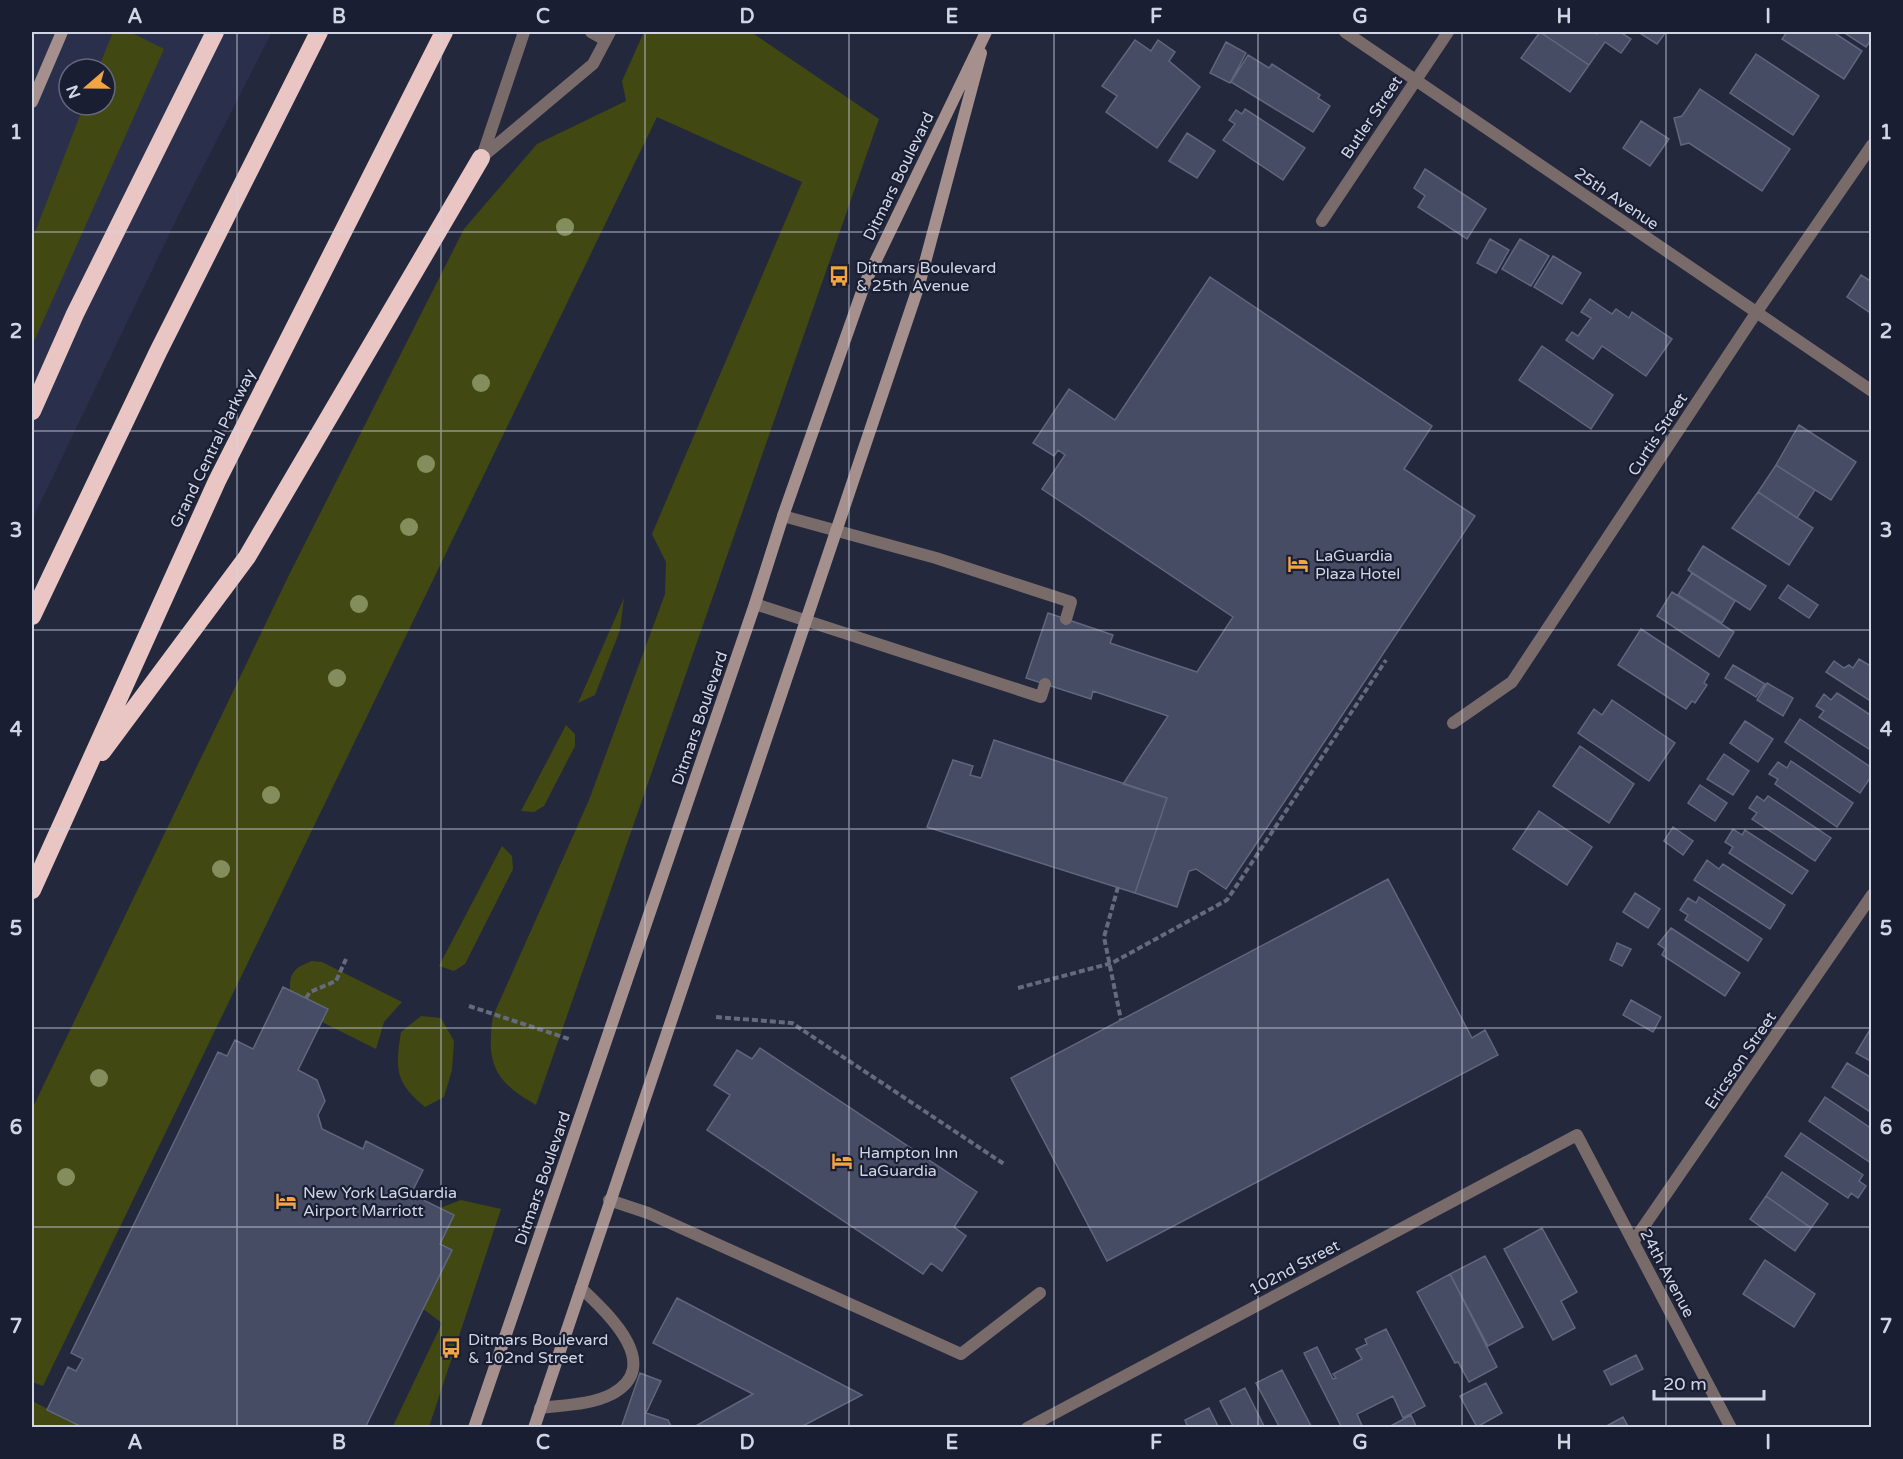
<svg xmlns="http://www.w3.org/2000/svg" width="1903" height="1459" viewBox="0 0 1903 1459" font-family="'Varela Round',sans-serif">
<rect width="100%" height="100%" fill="#23283d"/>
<path fill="#2a304b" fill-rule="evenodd" d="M32,32h240l-93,182 -147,306zM69,69h36v36h-36z"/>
<path fill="#424811" d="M113,32h17l34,17 -132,297v-106l52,-135h21v-36h-7z
M644,32h107l128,87 -343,986c-42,-24 -50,-41 -43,-89l96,-216 76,-206 1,-32 -14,-28 150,-352 -145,-65 -614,1269 -11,-4v-273l258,-536 174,-344 73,-85 89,-43 -4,-20z
M624,598l-4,32 -25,65 -17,8z
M566,725l9,9v12l-31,60 -10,6 -13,-1z
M502,846l10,10 1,13 -48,95 -11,7 -15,-5z
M312,961l10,1 80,40 -18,20 -8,27 -54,-27 6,-13 -38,-19c-1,-18 6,-23 22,-29z
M421,1016l20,2 13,23 -2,29 -8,27 -19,10c-30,-25 -30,-38 -24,-75z
M461,1200l40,9 -72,218 -37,1 50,-105 -19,-14 17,-65 14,-29 -14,-7z
M32,1401l52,26h-52z"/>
<path fill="#454c63" stroke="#5f667e" stroke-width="1.5" d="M1540,32l49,33 -19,27 -49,-34z
M1540,32h53l4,2 1,-2h22l11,7 -10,14 -16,-11 -16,23z
M1638,32h28l-9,12z
M1787,32h46l29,19 -18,28 -62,-40z
M1843,32h29v7l-6,8z
M1135,40l16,11 7,-11 17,12 -6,9 31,26 -43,61 -51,-36 11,-16 -15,-10z
M1226,42l20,11 -16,30 -20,-10z
M1756,54l63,42 -26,39 -63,-42z
M1248,55l21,13 3,-4 48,31 -2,3 12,8 -17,26 -82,-50z
M1700,89l90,60 -28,42 -73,-48 -8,2 -7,-27 8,-2z
M1245,109l60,39 -22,32 -60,-40 12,-16 -6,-4 7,-10 6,4z
M1641,121l28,18 -19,27 -27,-18z
M1187,133l28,18 -18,27 -28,-17z
M1425,169l61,40 -19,30 -49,-32 7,-11 -11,-8z
M1490,239l19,11 -13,23 -19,-10z
M1520,239l29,17 -18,30 -29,-17z
M1553,256l28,17 -19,31 -28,-17z
M1861,275l11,7v32l-25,-17z
M1210,277l222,149 -28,43 71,47 -249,373 -30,-20 -7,2 -12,36 -42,-14 32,-95 -44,-14 45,-68 -75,-25 -2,8 -65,-21 22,-65 65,22 -3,8 87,29 36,-55 -191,-128 23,-34 -7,-5 -4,6 -21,-13 36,-54 46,31z
M1590,299l22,15 4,-5 13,9 3,-6 40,27 -26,37 -44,-30 -9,13 -27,-19 6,-8 6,4 13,-18 -10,-6z
M1542,346l71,49 -22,34 -72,-49z
M1799,425l57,37 -25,38 -55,-35z
M1776,465l39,25 -18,28 -39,-26z
M1758,492l55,36 -24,37 -57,-37z
M1703,546l63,40 -16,24 -62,-40z
M1692,573l43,28 -13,22 -44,-28z
M1788,585l30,20 -9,13 -30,-20z
M1672,592l62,40 -15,25 -62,-41z
M1641,629l68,45 -5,9 3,2 -12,18 -3,-2 -6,8 -68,-44z
M1859,659l13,8v35l-46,-30 8,-11 10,7 5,-3 4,3z
M1733,665l32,19 -9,13 -31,-19z
M1767,683l26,15 -10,18 -26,-16z
M1837,693l35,23v35l-53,-34 5,-6 -8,-5 8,-12 7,6z
M1612,700l63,43 -26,38 -71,-48 16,-24 8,6z
M1800,719l72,49v7l-12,18 -75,-51z
M1745,721l28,18 -15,23 -28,-19z
M994,740l173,58 -32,95 -208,-66 26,-67 20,6 -3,9 11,3z
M1580,746l54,38 -25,39 -56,-37z
M1724,754l25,17 -16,24 -26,-16z
M1791,761l62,42 -16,24 -62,-43 3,-5 -9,-5 9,-12 9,6z
M1700,785l27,18 -12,18 -27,-18z
M1757,796l7,5 4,-5 63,42 -16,23 -63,-42 5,-6 -8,-5z
M1539,811l53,36 -25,38 -54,-36z
M1673,827l20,14 -10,14 -19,-14z
M1733,829l9,6 3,-5 63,41 -16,23 -63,-41 4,-6 -8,-5z
M1707,860l12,9 4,-5 62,41 -15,24 -76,-49z
M1388,879l84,159 13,-8 13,25 -391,206 -96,-183z
M1635,893l25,16 -12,19 -25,-16z
M1699,897l63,42 -14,22 -63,-41 3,-5 -8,-5 8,-12 8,5z
M1671,928l69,45 -15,23 -63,-41 3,-6 -7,-5z
M1617,943l14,6 -9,17 -12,-6z
M283,987l45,22 -30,61 19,10 8,21 -7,14 4,14 41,20 3,-8 57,29 -12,24 43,21 -14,29 12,6 -87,178h-281l-37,-18 21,-43 8,4 7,-12 -12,-6 147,-301 9,4 8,-16 18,9z
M1631,1000l30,17 -8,15 -30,-17z
M1871,1028l1,1v33l-16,-9z
M760,1048l217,144 -23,35 12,9 -24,35 -11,-8 -8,11 -216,-144 23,-35 -16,-10 23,-35 15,9z
M1847,1063l25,15v35l-40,-26z
M1825,1097l47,32 -1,34 -62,-42z
M1801,1133l62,42 -4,6 7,5 -8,12 -7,-5 -3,5 -63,-42z
M1782,1172l46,32 -17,24 -45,-32z
M1766,1196l45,32 -16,23 -45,-32z
M1542,1228l35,64 -16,9 14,27 -22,12 -49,-91z
M1485,1256l38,71 -35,19 -38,-72z
M1765,1260l50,34 -21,33 -51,-33z
M1450,1274l47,93 -28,15 -11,-20 -3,1 -38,-71z
M677,1298l185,97 -63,33h-107l61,-34 -100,-51z
M1386,1329l39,77 -22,12 -10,-22 -36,18 6,14h-21l-38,-75 13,-6 16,32 3,-1 -3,-4 29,-15 -6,-10 11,-5 -2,-5z
M1636,1355l7,14 -32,16 -7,-14z
M1282,1370l30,58h-32l-24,-45z
M640,1373l21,8 -15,32 22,7 4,8h-51z
M1486,1383l16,30 -25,14 -17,-31z
M1245,1388l20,40h-31l-14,-27z
M1209,1408l10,20h-31l-3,-8z
M1411,1415l6,13h-30z
M1623,1417l6,11h-26z"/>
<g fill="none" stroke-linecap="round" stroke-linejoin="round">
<path stroke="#656a7c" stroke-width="4" stroke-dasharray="6 3" stroke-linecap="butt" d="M1018,988l94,-25 115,-63 159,-240
M306,998l4,-6 26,-11 10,-22
M469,1006l100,33
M716,1017l76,6 212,141"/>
<path stroke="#796b6a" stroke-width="12" d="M591,32l14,8
M482,157l42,-125
M481,158l112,-94 17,-32
M783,516l153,42 135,44 -5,17
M755,604l286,93 4,-13
M609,1200l39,13 313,141 79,-61
M540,1408c24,-3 51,-3 72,-14 53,-29 -6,-82 -31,-106"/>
<path stroke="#796b6a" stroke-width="12" d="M1345,32l527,359
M1322,221l126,-189
M1453,723l59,-41 244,-369 116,-168
M1633,1242l239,-347
M1027,1428l550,-293 154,293"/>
<path stroke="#a6908e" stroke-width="12" d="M32,102l30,-70
M474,1428l281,-824 28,-88 82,-233 121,-251
M534,1428l385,-1143 62,-232"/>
<path stroke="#e9c6c4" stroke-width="18" d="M32,411l43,-97 140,-282
M32,616l126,-264 161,-320
M102,752l145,-195 234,-399
M32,890l185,-409 227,-449"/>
<path stroke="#656a7c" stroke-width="4" stroke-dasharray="6 3" stroke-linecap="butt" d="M1118,887l-14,50 17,83"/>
</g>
<g fill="#848e5d">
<circle cx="565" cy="227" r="9"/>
<circle cx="481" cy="383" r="9"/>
<circle cx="426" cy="464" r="9"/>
<circle cx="409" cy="527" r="9"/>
<circle cx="359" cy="604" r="9"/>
<circle cx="337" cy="678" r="9"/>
<circle cx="271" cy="795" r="9"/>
<circle cx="221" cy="869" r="9"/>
<circle cx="99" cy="1078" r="9"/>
<circle cx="66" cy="1177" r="9"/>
</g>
<path fill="none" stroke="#d2d6e4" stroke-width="1.5" stroke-opacity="0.55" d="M237,32v1396M441,32v1396M645,32v1396M849,32v1396M1054,32v1396M1258,32v1396M1462,32v1396M1666,32v1396M32,232h1840M32,431h1840M32,630h1840M32,829h1840M32,1028h1840M32,1227h1840"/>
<defs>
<g id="bus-bare" transform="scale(1.62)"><path d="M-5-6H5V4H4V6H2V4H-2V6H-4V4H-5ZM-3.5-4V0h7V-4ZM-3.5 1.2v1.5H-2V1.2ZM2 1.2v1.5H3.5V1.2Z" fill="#f3a443" stroke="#1a1e33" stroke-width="2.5" paint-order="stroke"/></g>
<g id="hotel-bare" transform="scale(1.62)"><path d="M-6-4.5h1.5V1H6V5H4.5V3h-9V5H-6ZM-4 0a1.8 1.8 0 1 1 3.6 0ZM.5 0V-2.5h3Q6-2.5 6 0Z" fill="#f3a443" stroke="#1a1e33" stroke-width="2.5" paint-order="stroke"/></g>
</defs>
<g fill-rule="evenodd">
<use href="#bus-bare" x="839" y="276"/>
<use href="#hotel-bare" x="1298" y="564"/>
<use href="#hotel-bare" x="842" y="1161"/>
<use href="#hotel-bare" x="286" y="1201"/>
<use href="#bus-bare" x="451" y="1348"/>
</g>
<g text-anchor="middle" stroke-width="4.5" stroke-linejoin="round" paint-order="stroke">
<g font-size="16" fill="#d2d6e4" stroke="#1a1e33">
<text transform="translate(1371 117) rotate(-56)" y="6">Butler Street</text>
<text transform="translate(898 176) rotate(-64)" y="6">Ditmars Boulevard</text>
<text transform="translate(1617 198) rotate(34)" y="6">25th Avenue</text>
<text transform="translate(1657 434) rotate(-57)" y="6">Curtis Street</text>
<text transform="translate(212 448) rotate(-64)" y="6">Grand Central Parkway</text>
<text transform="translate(699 718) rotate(-71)" y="6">Ditmars Boulevard</text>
<text transform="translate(1740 1060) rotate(-56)" y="6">Ericsson Street</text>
<text transform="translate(542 1178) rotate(-71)" y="6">Ditmars Boulevard</text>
<text transform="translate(1294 1267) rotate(-28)" y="6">102nd Street</text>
<text transform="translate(1668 1273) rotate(62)" y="6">24th Avenue</text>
</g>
<g font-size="16" fill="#d2d6e4" stroke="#1a1e33" text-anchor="start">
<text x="856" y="273">Ditmars Boulevard<tspan x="856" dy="18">&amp; 25th Avenue</tspan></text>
<text x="1315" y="561">LaGuardia<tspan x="1315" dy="18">Plaza Hotel</tspan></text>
<text x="859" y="1158">Hampton Inn<tspan x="859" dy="18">LaGuardia</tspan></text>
<text x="303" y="1198">New York LaGuardia<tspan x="303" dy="18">Airport Marriott</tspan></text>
<text x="468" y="1345">Ditmars Boulevard<tspan x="468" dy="18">&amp; 102nd Street</tspan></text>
</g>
</g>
<rect width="1903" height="1459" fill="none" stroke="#1a1e33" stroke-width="66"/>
<g transform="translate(87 87) rotate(250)"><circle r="28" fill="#1a1e33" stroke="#64687a" stroke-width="1.5"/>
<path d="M0-4.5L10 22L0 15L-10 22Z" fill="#f3a443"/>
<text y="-9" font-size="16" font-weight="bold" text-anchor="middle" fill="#d2d6e4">N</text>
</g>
<path d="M1654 1390v9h110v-9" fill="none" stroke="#d2d6e4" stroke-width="3"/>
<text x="1663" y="1390" font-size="18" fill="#d2d6e4" stroke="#1a1e33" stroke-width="4.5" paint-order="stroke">20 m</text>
<rect x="33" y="33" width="1837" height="1393" fill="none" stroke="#d2d6e4" stroke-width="2"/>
<g font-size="20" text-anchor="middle" font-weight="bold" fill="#d2d6e4">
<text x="135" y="23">A</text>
<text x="339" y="23">B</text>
<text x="543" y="23">C</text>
<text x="747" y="23">D</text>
<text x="952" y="23">E</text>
<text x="1156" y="23">F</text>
<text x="1360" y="23">G</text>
<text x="1564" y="23">H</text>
<text x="1768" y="23">I</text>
<text x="16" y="139">1</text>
<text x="1886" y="139">1</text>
<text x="16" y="338">2</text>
<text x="1886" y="338">2</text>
<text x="16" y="537">3</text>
<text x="1886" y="537">3</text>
<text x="16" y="736">4</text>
<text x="1886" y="736">4</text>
<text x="16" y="935">5</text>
<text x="1886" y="935">5</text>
<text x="16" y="1134">6</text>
<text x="1886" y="1134">6</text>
<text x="16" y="1333">7</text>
<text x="1886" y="1333">7</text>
<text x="135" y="1449">A</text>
<text x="339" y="1449">B</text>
<text x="543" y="1449">C</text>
<text x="747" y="1449">D</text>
<text x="952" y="1449">E</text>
<text x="1156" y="1449">F</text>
<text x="1360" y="1449">G</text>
<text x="1564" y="1449">H</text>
<text x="1768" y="1449">I</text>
</g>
</svg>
